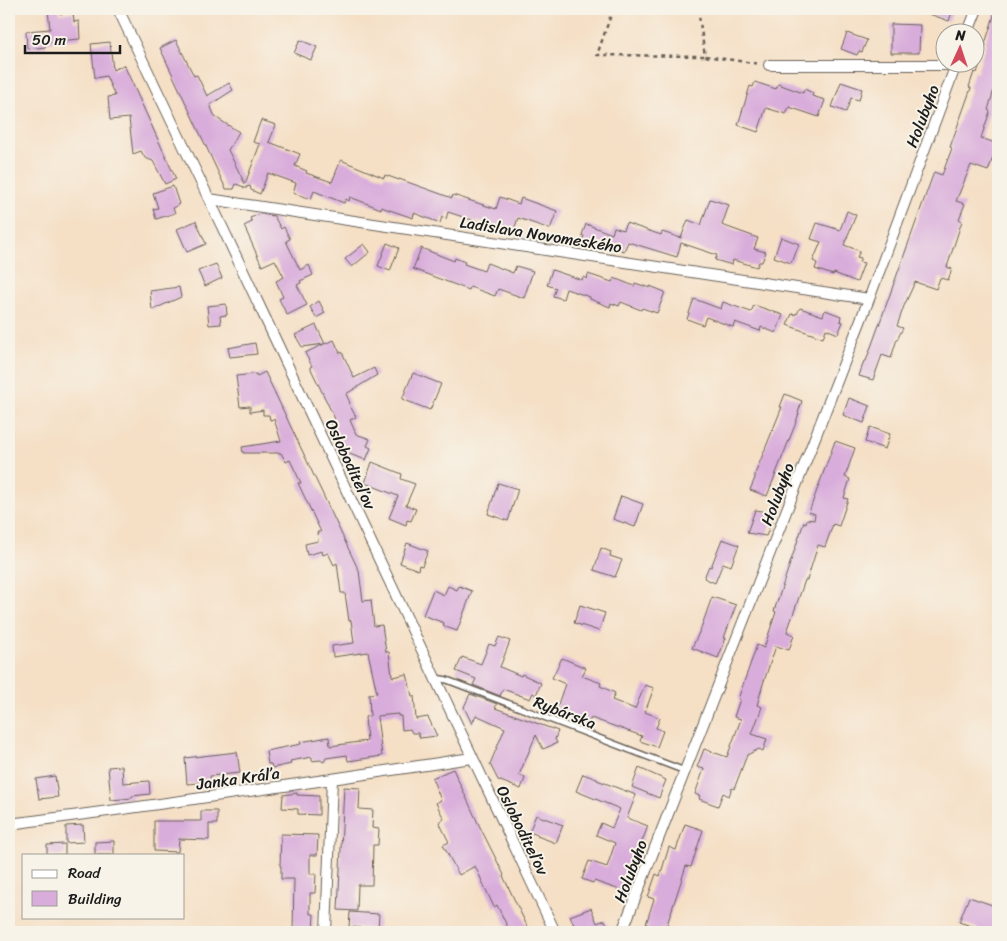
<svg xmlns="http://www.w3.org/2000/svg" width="1007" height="941" viewBox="0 0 1007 941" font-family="Sriracha,sans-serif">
<rect width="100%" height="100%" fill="#f7f3e8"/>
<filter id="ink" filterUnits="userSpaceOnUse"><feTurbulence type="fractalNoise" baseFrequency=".02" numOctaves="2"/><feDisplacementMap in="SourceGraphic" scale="10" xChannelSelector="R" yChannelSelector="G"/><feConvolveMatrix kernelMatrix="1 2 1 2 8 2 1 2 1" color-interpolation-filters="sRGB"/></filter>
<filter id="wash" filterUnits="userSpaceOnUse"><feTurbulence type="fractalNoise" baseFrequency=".0096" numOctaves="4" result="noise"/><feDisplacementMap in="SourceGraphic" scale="20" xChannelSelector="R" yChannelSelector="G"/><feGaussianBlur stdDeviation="1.12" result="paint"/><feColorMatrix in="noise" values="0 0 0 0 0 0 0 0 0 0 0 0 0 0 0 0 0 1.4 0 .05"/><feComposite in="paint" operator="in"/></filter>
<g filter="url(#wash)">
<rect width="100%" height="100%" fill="#f5dfc5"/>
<g id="blocks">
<path fill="#d9addb" d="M59,9l1,5 13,-2 1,10 5,-1 1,18 -35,3 1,5 -19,2 -1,-18 24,-2 -2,-19z
M919,9h34l-4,12 -31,-11z
M996,9h2v67l-10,34 2,1 -9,27 17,6 -10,27 -17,-6 -15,36 9,3 -6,15 3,2 -15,46 5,2 -4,11 -8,-2 -4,11 -21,-7 -11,24 -7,20 6,2 -7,14 -5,16 -9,-3 -9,25 -14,-4 5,-15h2l68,-189 8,3 10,-27 -2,-1 21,-59 -2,-1 5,-15 3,1 9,-29h-1z
M891,24l29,1 -1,28h-28z
M847,33l20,7 -5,12 -3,-1 -2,4 -16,-6z
M176,40l18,36 3,-1 10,21 22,-13 4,7 -23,15 5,12 24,15 -11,18 17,34 15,-40 -7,-2 8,-22 15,5 -7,17 31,12 -5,12 12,5 -1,2 26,9 9,-22 43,18 1,-3 14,5v-1l53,19 1,-3 43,14 4,-12 19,7 2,-6 36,13 -7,18 -32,-11 -5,15 -34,-12 -1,1 -30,-10 -2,7 -4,-2 -2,6 -26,-10 -1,5 -32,-11v2l-31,-12 -1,4 -3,-2 -2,4 -30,-12 -3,8 -18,-6 3,-10 -28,-10 -8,21 -9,-4 -1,-4 -4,1 1,1h-4l1,-1 -8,-3 -2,5h-8l-66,-141z
M300,40l17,7 -6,13 -17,-7z
M110,42l3,28 11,-5 52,114 -11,5 -12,-23 -8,-3 -4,-7 -8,3 -4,-36 -19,2 -2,-23 7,-1 -9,-20 -11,2 -4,-34z
M755,82l21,7 2,-5 25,9 1,-4 9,4 -1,3 13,4 -6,17 -30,-10 -3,7 -20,-6 -8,24 -20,-7 12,-39 3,1z
M841,82l21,7 -3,11 -8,-2 -5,14 -14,-5z
M173,186l6,18 -2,1v1l-4,2 2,5 -19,6 -3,-10 5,-1 -5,-15z
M710,199l19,6 -7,20 36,13 -4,11 12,3 -4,10h-3l-2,5 -24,-7 -1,5 -17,-5 2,-5 -36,-12 -4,14 -49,-15 -4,9 -23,-8 -2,4 -17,-6 2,-5 -2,-1 4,-11 26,10 2,-7 9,3 3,-7 35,12 1,-3 19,6 7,-18 13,5z
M847,211l9,4 -12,30 16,6 -3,6 4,1 -2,4 5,1 -7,19 -23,-9 -1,2 -18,-6 2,-6 -4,-2 8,-19 -10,-3 6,-16 23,7z
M260,214l14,2 7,13 3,-2 6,12 -4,2 14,29 9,-5 4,10 -13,6 1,2 -4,2 10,20 -20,10 -8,-16 4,-2 -7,-16 8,-4 -9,-17 -13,6 -18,-40 8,-4 -2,-4z
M196,221l10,23 -19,8 -10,-23z
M781,237l18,7 -6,16h-1l-1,3 -17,-6z
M387,243l12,5 -9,23 -12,-5z
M364,244l6,8 -18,15 -7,-8z
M421,248l33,13 1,-3 10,4 -1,2 20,7 3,-8 26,10 3,-7 17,5 -9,27 -26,-9 -3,7 -25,-9 -1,3 -56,-21z
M216,264l6,14 -17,8 -7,-15z
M552,270l30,10 1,-3 4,2 1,-5 24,8 2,-4 20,8 1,-3 15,5v-2l15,6 -8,21 -15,-5 -1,2 -20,-8 -2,4 -8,-3 -1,4 -20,-8v-2l-24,-8 -3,10 -10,-3 3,-8 -9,-3z
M179,287l2,10 -29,13 -2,-19z
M694,299l27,10 2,-7 28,10 3,-7 29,10 -7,18 -15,-6 -1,4 -25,-9 -2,5 -27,-10 -3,8 -16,-6z
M319,301l6,12 -9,5 -6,-11z
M226,304l1,11 -7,1 1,8 -12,1 -2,-19z
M800,308l23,8 2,-6 16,6 -1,5 3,1 -5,12 -12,-5 -3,9 -36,-13 5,-11 3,1 1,-2 1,1z
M316,325l9,19 9,-4 6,13 2,-1 12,26 20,-10 3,7 -31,19 4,9 -1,1 7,13 -6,3 6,14 14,5 -3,7 4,2 -5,12 -22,-8 -15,-30 6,-3 -25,-52 2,-1 -7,-13 19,-9 -22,3 -7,-12z
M255,343l2,11 -27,3 -2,-9z
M265,372l94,199 4,30 8,-1 3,26 8,-1 4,27h3l3,24 1,1 14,-3 5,22h2l2,23 12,-2 9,19 -17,2 -2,-5h-6l-2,-4 -8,1 -1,-14h-3v-2l-21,2 5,40 -34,5 -1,-6 -21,3 -2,4 -4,-2 -8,1v-4l-22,4 1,3 -19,4 -1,-4h-3l-2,-13 35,-7 -1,-2 29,-5 1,9 37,-5 -2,-24 5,-1 -1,-22 8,-1 -9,-41 -35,5 -1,-11 22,-3 -3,-23 -2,1 -4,-28h-4l-4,-30 -3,2 -6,-12 -5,2 -1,-4 -15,4 -2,-11 13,-3 -1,-9h4l-23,-49h3l-11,-23 -4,2 -5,-9h-38l-1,-6 39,-6 -7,-22 -4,1 -1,-5h-6v-5l-13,2v-6l-10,1 -4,-31 20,-2 1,2z
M413,373l28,11 -11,26 -28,-11z
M785,394l17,7 -4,12h1l-4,12 -28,71 -17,-6 5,-12v-4l27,-67h-2z
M849,398l21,8 -6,17 -21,-8z
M870,427l20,7 -5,15 -20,-7z
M835,441l20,7 -10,29 5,2 -6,19 4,1 -9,27 -6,-2 -8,23 -7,-2 -11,35h-2l-18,52 7,3 -5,15 -13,-4 -13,38 -6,21 5,2 -10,27 15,5 -4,12 -4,-2 -12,6 -13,34 -2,-1 -3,8 -6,-3 -5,13 -19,-7 1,-3 -5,-2 9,-25 -7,-2 7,-18 23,8 14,-38 -7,-2 6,-18h-2l19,-54 7,3 12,-36 -2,-1 30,-89 2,1 1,-4 7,1 1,-6 -6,-2z
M372,462l30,12 -1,5 14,5 -9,21 10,4 -5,12 -4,-1 -1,5 -17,-7 9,-22 -33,-13z
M498,483l20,6 -10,32 -20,-7z
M621,496l22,8 -8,23 -22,-8z
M755,510l20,3 -9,23 -19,-3z
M722,539l17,6 -8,21 -8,-3 -8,20 -11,-5 5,-12 2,1z
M407,543l21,8 -6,15 -3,-1 -1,5 -18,-7z
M601,548l10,4 -1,4 12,4 -7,17 -21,-7z
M448,586l9,4 2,-4 13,5 -15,40 -14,-5 1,-3 -21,-8 10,-25 11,5z
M712,597l24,8 -12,33h2l-8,20 -26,-10 9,-20z
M580,605l25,8 -6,18 -25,-8z
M499,637l11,4 -10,26 21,9 1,-2 19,9 -5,12 -3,-2 -3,6 -27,-10 -3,7 -27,-11 3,-6 -20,-8 6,-14 19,7 8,-20 6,2z
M562,658l24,10 -4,8 19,7 -1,3 15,7 -3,7 23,9 10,-24 9,3 -9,24 15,6 -4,10 7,3 -6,16 -17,-6 2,-5 -51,-18 -2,4 -33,-12 9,-26 -13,-6z
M470,694l27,10 -2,4 63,23 -3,8 2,4 -14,6 -7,-14 -17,40 6,3 -4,11 -23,-9 -8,-16 15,-36 -29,-13 -4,9 -8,-17z
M237,752l3,21 -30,3 1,6 -24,2 -2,-26z
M122,766l1,17 26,-2 1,13 -18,2v2l-21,2 -3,-33z
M639,768l27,12 -7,18 -27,-11z
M453,769l24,52 27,54 -1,1 27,56h-20l-13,-27 -3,2 -19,-41 -16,9 -16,-30 6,-3 -10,-20 5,-3 -8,-16 5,-3 -9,-22z
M583,774l14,5v1l39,15 -9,23 21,8 -25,65 -29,-10 -1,2 -11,-4 7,-18 18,6 8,-24 -19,-8 5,-12 11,5 8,-19 -44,-18z
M55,776l3,21 -19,2 -3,-20z
M344,787l16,1 -1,21 14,1 -1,18 7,1 -1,16h-5l-1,40h-14l-1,26 -19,-1z
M297,793v2l22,1v19l-21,-1v-5l-16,-1 1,-13z
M201,811h16v13h-8v16l-30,-1 -1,13 -24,-1v-30h47z
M536,815l27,10 -7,18 -19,-7 1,-1 -9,-3z
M685,824l18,6 -12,37 -5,-1 -21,65 -5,-2 -1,3h-14l3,-7 -2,-1 8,-25 -6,-2 8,-23 4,2 9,-29 7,3z
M83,825l1,17 -18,1v-17z
M281,834l37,1 -1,20h-7v19h6l-1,19h-5v21h4l-1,18h-20l1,-53h-13v-13h-1z
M114,841v14h-19v-13z
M65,844v11h-18v-10z
M969,897l29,10v25h-9l-30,-10z
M591,908l6,15 8,-3 5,12h-33l-7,-16z
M350,912l29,2 -1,15 -29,-2z"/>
</g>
</g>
<g filter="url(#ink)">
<use href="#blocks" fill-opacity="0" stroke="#686057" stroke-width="1"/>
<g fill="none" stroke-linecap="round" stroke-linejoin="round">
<g stroke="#686057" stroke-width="8">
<path id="lane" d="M436,678l11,2 238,91"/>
</g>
<g stroke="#686057" stroke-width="12">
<path id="street" d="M118,9l91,190 346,733
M968,32l9,-23
M769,65h187
M209,199l660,100
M9,824c155,-19 309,-43 463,-66
M326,932l6,-152
M622,932l247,-633 88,-237"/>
</g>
<path stroke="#686057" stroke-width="2.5" stroke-dasharray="4 4" stroke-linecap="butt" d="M613,9l-16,46 108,1
M698,9l7,47 55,8"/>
<use href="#lane" stroke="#fff" stroke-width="5"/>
<use href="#street" stroke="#fff" stroke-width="10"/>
</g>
</g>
<g text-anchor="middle" stroke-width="4" stroke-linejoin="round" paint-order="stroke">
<g font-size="16" fill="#1c1c1c" stroke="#f7f3e8">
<text transform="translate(922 116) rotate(-69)" y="6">Holubyho</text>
<text transform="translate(541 234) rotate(9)" y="6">Ladislava Novomeského</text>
<text transform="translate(351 464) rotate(65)" y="6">Osloboditeľov</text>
<text transform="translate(777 494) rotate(-69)" y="6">Holubyho</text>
<text transform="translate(565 712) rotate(21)" y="6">Rybárska</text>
<text transform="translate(238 778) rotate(-8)" y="6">Janka Kráľa</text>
<text transform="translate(523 830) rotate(64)" y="6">Osloboditeľov</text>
<text transform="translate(630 871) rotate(-69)" y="6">Holubyho</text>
</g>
</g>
<rect width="1007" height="941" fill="none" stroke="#f7f3e8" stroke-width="30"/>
<rect x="22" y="854" width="162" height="65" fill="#f7f3e8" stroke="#9f9d96"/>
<rect x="32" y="870" width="25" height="8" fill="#ffffff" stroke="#9f9d96"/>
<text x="68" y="878" font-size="15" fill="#1c1c1c">Road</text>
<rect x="32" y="891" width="25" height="15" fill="#d9addb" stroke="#9f9d96"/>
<text x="68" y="904" font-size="15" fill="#1c1c1c">Building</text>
<g transform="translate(960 48) rotate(3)"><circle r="24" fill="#f7f3e8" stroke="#9f9d96"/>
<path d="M0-4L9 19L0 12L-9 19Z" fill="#d1495b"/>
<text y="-8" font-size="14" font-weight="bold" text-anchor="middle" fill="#1c1c1c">N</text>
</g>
<path d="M25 45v8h95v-8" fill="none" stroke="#1c1c1c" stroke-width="2.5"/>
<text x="32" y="45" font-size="15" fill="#1c1c1c" stroke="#f7f3e8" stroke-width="4" paint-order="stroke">50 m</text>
</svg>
